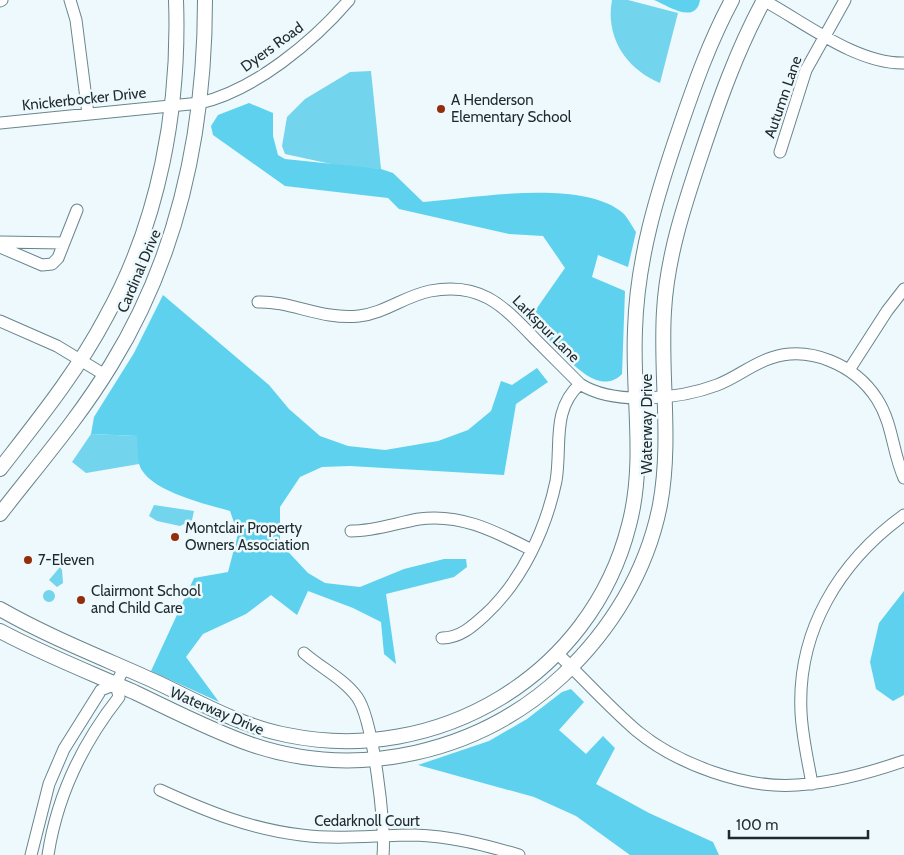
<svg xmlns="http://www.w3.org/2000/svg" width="904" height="855" viewBox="0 0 904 855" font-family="Cabin,sans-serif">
<rect width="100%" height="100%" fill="#edf9fc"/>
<path fill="#72d4ed" d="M612,0h16l50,13 -18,70c-34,-14 -55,-46 -48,-83z
M371,71l10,98 -36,-2 -60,-13 -3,-8 5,-29 18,-18 45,-27z
M91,434l47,2 1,28 -53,9 -14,-11z
M154,505l40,6 -2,9 -12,6 -23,-5 -8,-5z
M60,567l2,3 1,13 -6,4 -8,-7z
M43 596a6 6 0 1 1 12 0a6 6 0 1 1-12 0Z"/>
<path fill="#5ed1ee" d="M654,0h46c-4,25 -32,6 -46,0z
M249,103l24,10v23l5,19 7,4 96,10 12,4 30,29c51,-4 159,-24 200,11 5,5 9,13 13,19l-8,35 -30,-12 -6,22 33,14 -3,83c-6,6 -13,9 -22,7 -22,-4 -54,-46 -70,-63l35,-50 -22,-32 -34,-2 -110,-25 -11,-11 -103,-12 -72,-51 -2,-9 7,-11z
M163,295l106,90 20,24 31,27 28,10 37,4 53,-9 30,-11 23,-19 10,-30 11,4 25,-17 11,14 -32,22 -12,71 -154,-9 -28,1 -22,10 -20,30v36l28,30 17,10 35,4 44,-18 40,-10h22l1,8 -13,10 -68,17 10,70 -12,-10 -3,-32 -28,-14 -45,-17 -11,24 -26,-20 -25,19 -43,20 -17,23 33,45 -68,-31 43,-93 34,-6 10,-38 -8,-23c-24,-7 -83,-20 -91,-47 -2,-8 -1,-19 -2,-28l-46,-2 3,-17 40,-64z
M904,591v104l-11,6 -17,-12 -6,-27 9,-39z
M571,689l13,13 -25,28 27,24 17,-18 12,12 -19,36 53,29 64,29 6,13h-89l-54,-39 -42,-19 -116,-32 71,-24 38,-22 35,-27z"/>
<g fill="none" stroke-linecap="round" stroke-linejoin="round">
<g stroke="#69858d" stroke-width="13">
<path id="minor" d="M70,0l6,20 12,94
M763,0c41,22 93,64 141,63
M0,1l2,-1
M0,123l200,-20c55,-13 113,-61 149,-103
M780,152l26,-82 39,-70
M0,242l64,1
M0,247l42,18 10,-1 6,-6 19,-48
M258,302c34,-1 63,18 101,14 26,-3 46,-20 71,-25 52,-10 74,16 107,50 14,14 29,29 43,43 34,22 100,15 137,1 19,-7 35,-21 54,-27 39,-13 84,7 106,41 16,25 15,52 27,79
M0,321l57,25 48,29
M849,370l38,-59 17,-22
M351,531c24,0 45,-8 68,-12 42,-6 77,13 113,31
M442,638c18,0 31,-12 43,-23 37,-34 61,-86 71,-134 6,-35 -5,-71 24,-97
M304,653c17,15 40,26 53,44 16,22 29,130 26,158
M558,654c27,26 51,53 79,77 40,33 108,58 160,54 37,-2 72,-12 107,-24
M812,784c-4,-23 -10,-48 -11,-72 -4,-81 38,-150 103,-197
M160,790c46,21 90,39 141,45 38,5 75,0 114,0 35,1 70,10 104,20
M31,855l18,-71 15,-35 37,-59 15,-6
M48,855c9,-59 34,-111 71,-158l-3,-13 8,-16"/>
</g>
<g stroke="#69858d" stroke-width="16">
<path id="major" d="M0,469c38,-49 77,-97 106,-152 53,-95 74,-209 70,-317
M0,514c38,-49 79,-96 111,-149 68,-110 94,-236 94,-365
M0,609c49,28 103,49 154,72 43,20 86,45 133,54 150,31 304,-59 342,-210 17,-64 3,-129 6,-195 2,-71 22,-136 45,-203 15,-44 30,-86 52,-127
M0,631c43,23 89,41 134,61 38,18 76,38 116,52 108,37 229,9 312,-68 49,-46 85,-105 98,-171 12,-65 0,-130 4,-194 3,-54 20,-105 37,-156 18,-54 36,-105 63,-155"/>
</g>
<use href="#minor" stroke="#fff" stroke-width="11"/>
<use href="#major" stroke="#fff" stroke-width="14"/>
</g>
<g fill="#942d0a" stroke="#edf9fc" stroke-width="2">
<circle cx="441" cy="109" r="5"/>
<circle cx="175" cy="537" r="5"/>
<circle cx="28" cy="560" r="5"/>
<circle cx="81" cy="600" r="5"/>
</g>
<g text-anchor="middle" stroke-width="5" stroke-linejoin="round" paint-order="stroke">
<g font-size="15" fill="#1e2a2d" stroke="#edf9fc">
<text transform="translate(272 47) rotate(-36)" y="5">Dyers Road</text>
<text transform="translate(783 97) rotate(-71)" y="5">Autumn Lane</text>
<text transform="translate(84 99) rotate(-6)" y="5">Knickerbocker Drive</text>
<text transform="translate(139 271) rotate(-67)" y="5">Cardinal Drive</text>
<text transform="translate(546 329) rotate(45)" y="5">Larkspur Lane</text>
<text transform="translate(647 424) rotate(-90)" y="5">Waterway Drive</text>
<text transform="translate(217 711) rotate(23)" y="5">Waterway Drive</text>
<text x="367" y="826">Cedarknoll Court</text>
</g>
<g font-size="15" fill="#1e2a2d" stroke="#edf9fc" text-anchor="start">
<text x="451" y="105">A Henderson<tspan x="451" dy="17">Elementary School</tspan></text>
<text x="185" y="533">Montclair Property<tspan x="185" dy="17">Owners Association</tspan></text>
<text x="38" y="565">7-Eleven</text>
<text x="91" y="596">Clairmont School<tspan x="91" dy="17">and Child Care</tspan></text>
</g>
</g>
<path d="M729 830v8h139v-8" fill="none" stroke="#1e2a2d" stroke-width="2.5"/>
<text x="736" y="830" font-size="15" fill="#1e2a2d" stroke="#edf9fc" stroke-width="4" paint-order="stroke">100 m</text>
</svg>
